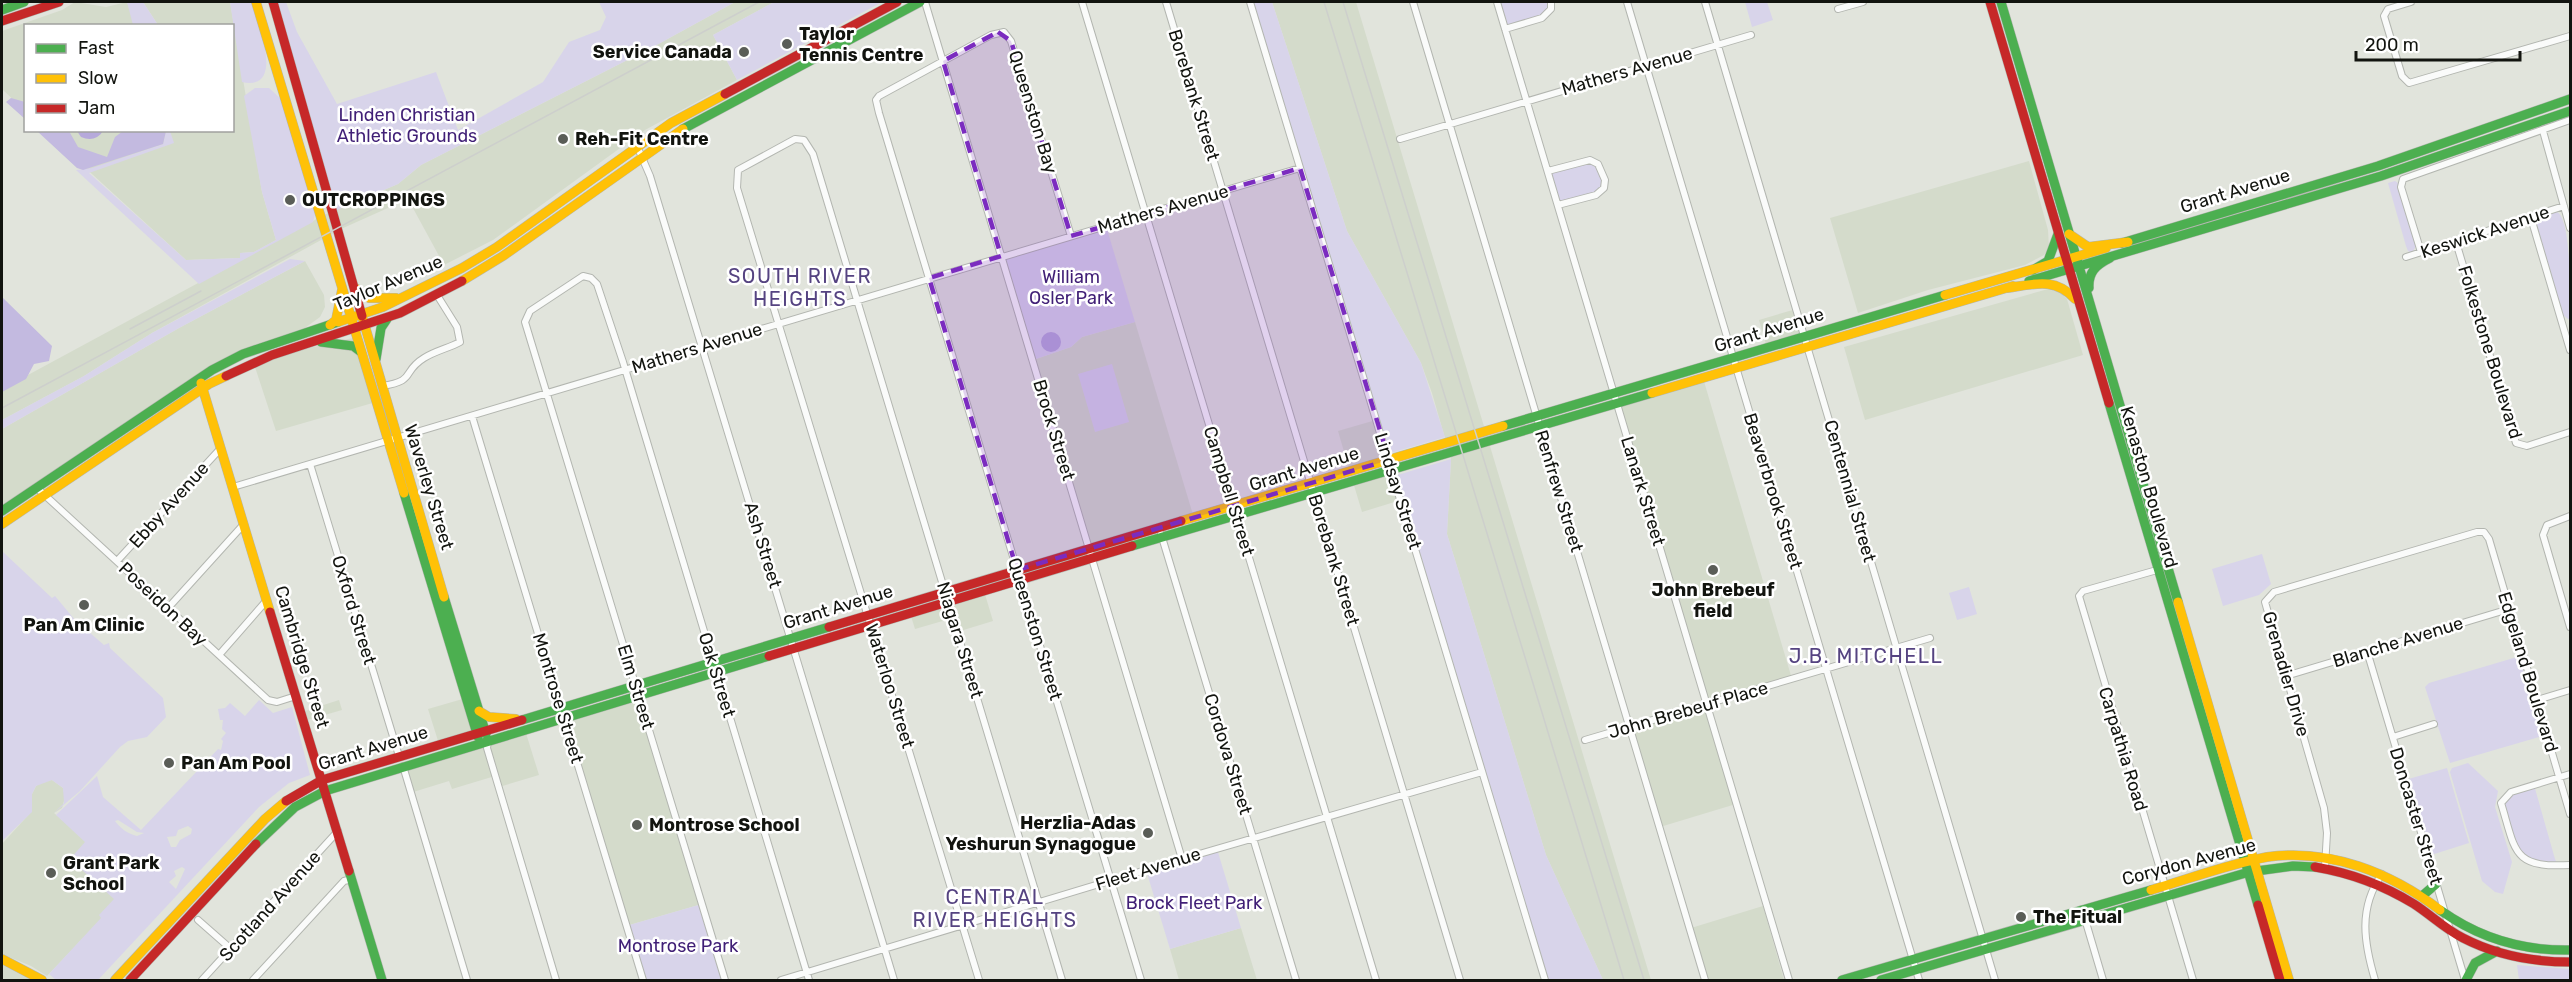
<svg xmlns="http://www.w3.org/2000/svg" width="2572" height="982" viewBox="0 0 2572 982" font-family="Rubik,sans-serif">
<rect width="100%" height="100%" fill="#e1e4dc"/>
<path fill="#d4dbcb" d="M75,2l31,5 21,-5 8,23 -109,1 -1,85 -23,-22v-58l60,-21z
M143,2h87l32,190 14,48 -22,12 -14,1v5l-54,2 -141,-129 187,-1v-104l-74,-1z
M735,2h39l-61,33 24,45 -92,50 -152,110 -49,25 -36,-66 -67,30 -189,104 -68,43 -82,44v-31l322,-174 74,-31 23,-19 232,-118z
M1272,2h84l295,978h-48l-57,-125 -99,-321 4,-75 -19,-66 -11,-30 -74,-132z
M2029,161l19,69 1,18 -5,7 -19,10 -97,25 -70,23 -28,-95z
M305,261l19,34 1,12 -5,10 -29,21 -48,16 -241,157v-82l177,-101z
M2055,287l12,12 16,56 -218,65 -21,-73z
M1796,309l8,28 -37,11 -8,-28z
M1135,322l59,196 -105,30 -56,-188 38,-13 11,-10z
M357,337l19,65 -100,29 -23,-70z
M1703,378l89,301 -85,25 29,100 -76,23 -30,-100 76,-23 -89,-301z
M1376,420l13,40 -39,12 -12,-41z
M1392,471l9,29 -39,12 -9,-30z
M984,591l9,30 -36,11 -4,-14 -38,11 -5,-16z
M638,695l64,209 -76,22 -63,-208z
M466,698l15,34 -42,12 -11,-35z
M339,700l3,10 -38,11 -2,-9z
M525,730l14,45 -40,12 -4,-11 -43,13 -3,-8 -39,12 -7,-27z
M52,780l11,8 2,9 -3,11 -8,5 28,23 4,7 -8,8 47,43 -78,82 -16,-10 -29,-12v-110l29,-32 1,-18 4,-8 7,-5z
M1763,906l21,74h-76l-17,-52z
M1241,928l16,52h-78l-9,-31z
M2,959l40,21h-40z"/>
<path fill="#d8d4ea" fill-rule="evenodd" d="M127,2h16l15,23h-25z
M230,2h21c6,18 36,90 -9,80z
M270,2h16l11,30 40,72 99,-32 22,58 85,-48 26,-40 31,-12 6,-13 -7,-15h136l-82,45 -232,118 -23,19 -68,29z
M774,2h108l-145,78 -24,-45z
M1253,2h19l75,229 74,132 24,74 -58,17z
M1497,2h54l-3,12 -43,15z
M1745,2h22l6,18 -21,7z
M255,88h14l13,12 33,114 -2,8 -114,62 -123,-114 16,-2 71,-24 3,-13h4l4,12 -85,30 97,87 54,-2v-5l14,-1 22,-12 -14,-48 -18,-96z
M1590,160l8,4 7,16 -3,11 -44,14 -10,-34z
M2395,181l3,2 18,63 -4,7 -4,-2 -2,-5 -18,-63z
M2557,212c15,8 13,87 13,107h-2l-5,-4 -27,-92 4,-5z
M1106,226l29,96 -53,15 -11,10 -38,13 -32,-104z
M290,259l15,2 -126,67 -177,101v-9l82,-44 68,-43z
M1112,364l17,58 -34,10 -17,-58z
M1451,459l-4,75 99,321 57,125h-58l-151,-504z
M2,551l50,47 3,-2 20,24 29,25 5,-2 1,5 53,50 3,19 -19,20 -19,4 -8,6 -40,44 -26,22 10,-10 -1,-15 -11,-8 -16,6 -4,8v18l-30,29z
M2262,554l9,30 -12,11 -36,11 -11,-37z
M1969,587l8,27 -20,6 -8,-27z
M2517,657l3,3 22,72 -3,5 -89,26 -25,-76 4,-4z
M259,700l14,13 19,-6 18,68 -21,8 -30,24 -161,173h-42l-7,-6 52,-56 -2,-3 15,-16 -44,-40 15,-17 -29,-27 41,-39 6,21 38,33 77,-81 3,1 2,-9 -2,-2 5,-6 -4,-4 1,-9h-3l-2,-11 7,-1 5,-5 15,13zM118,820l19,12 7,1 -7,3c-9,-2 -17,-8 -22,-15zM188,826l4,3 -1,5 -11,6 -4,7h-5l-4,-10 9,-1 2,-6zM182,867l3,2 -9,20 -7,-7 7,-6 -2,-5z
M2468,763l30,28 -3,16 17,55 -9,32 -8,-2 -13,-11 -32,-109 2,-4z
M2447,768l22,75 -41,13 -23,-76z
M2534,785l21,74 3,7 -37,-8 -20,-55 4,-6z
M1217,849l24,79 -71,21 -24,-79z
M702,904l23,76h-82l-17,-54z
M2517,965l53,4v11h-51z"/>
<path fill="#c3bae0" d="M11,98l14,4v17l-19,-17z
M37,131h32l9,16 29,10 8,-20 8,-6h43l-3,13 -80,26 -6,-2z
M2,297l50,49 -3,15 -15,3 -8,15 -24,13z"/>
<path fill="#b6a9db" d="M77,131v-1l26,1c-5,8 -13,10 -22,6z
M1041 342a10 10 0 1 1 20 0a10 10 0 1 1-20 0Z"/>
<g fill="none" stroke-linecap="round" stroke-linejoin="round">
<g stroke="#b3b6b0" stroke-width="8">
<path id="street" d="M925,2l257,857
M1082,2l294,978
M1166,2l294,978
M1250,2l295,978
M1413,2l292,978
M1497,2l292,978
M1627,2l292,978
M1705,2l290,978
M2411,2l-23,7 -4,7 18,60 7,7 161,-47
M1838,9l25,-7
M1505,29l37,-11 9,-9v-7
M2543,131l27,97
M1400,139l351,-104
M637,146l13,30 244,804
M1548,171l42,-11 8,4 7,16 -1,8 -8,7 -38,10
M2531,218l39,132
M1071,236l-60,-195 -7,-9 -13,3 -112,61 -3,4 3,13 262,867
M2456,242l60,201 11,3 43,-14
M2421,252l-20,-65 2,-8 167,-59
M2406,257l158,-51
M382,386c35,-5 19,-14 42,-28 11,-7 25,-10 36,-16l-3,-15 -20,-32
M472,416l171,564
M310,464l89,292
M233,487l1067,-319
M37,488l231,212 9,2 19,-6
M2570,516l-23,9 -4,10 27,92
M1161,534l135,446
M117,561l104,-113
M2157,570l-74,21 -4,5 114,384
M168,608l76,-84
M2367,651l98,329
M219,655l48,-55
M2286,676l223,-67
M2537,700l33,-10
M2393,737l41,-13
M1585,740l345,-102
M488,741l-1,7 69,232
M403,766l64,214
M2570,774l-59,18 -10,11c15,49 11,65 69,62
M2325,867l2,-34 -3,-25 -59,-206 9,-10 203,-60h7l5,7 81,275
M2082,909l21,71
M198,920l33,29
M202,980l136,-149
M253,980l91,-99 8,-2
M725,980l-200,-658 5,-11 53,-35 8,2 6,6 26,78 186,618
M781,980l401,-121 300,-87
M979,980l-242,-792 1,-18 57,-31 9,1 9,14 249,826
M2375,980c-11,-37 -17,-72 7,-106"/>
</g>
<g stroke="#b3b6b0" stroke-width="10">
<path id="fast" d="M2001,2l177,600
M2,10l22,-8
M683,129l237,-127
M2122,243l256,-77 192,-67
M2033,270l15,-9 10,-27
M2029,281l352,-105 189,-65
M2089,288c-1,-16 7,-23 21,-30
M321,342l32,4 8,6
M376,359l5,-31 6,-9
M2109,403l149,502
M1503,426l442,-131
M404,493l74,244
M2,511l210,-141 31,-16 95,-32
M1132,546l520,-153
M444,597l42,137
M522,720l307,-93
M256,844l39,-37 30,-16 444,-135
M349,871l33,109
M2422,896l14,-12
M2440,910c39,28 82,41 130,40
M1842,980l309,-90
M1881,980l368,-108 44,-6 22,1
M2466,980l9,-17 22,-12"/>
</g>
<g stroke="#b3b6b0" stroke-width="10">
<path id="slow" d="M256,2l148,491
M2069,234l19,13 40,-5
M462,281l41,-25 180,-127
M2007,288c27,-4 48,-11 68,11
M357,289l12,9h27
M1945,295l161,-47
M362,316l82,281
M338,322l45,-15 79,-39 35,-21 174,-124 54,-29
M330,325l6,-5 6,-30
M201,383l69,229
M1652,393l361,-107
M1181,521l322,-95
M2,524l207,-140 17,-8
M2178,602l111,378
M479,711l10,6 27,2
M2151,890c38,-11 77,-26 116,-33 63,-9 124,16 173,53
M2,959l40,21
M115,980l150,-161 21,-18"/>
</g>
<g stroke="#b3b6b0" stroke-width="10">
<path id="jam" d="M273,2l89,314
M1990,2l119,401
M2,21l57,-19
M725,94l172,-92
M226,376l46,-21 128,-42 62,-32
M270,612l79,259
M829,627l352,-106
M769,656l363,-110
M286,801l36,-21 200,-60
M2315,867c36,6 68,18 99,37 17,11 31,25 49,34 33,17 70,24 107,24
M2258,905l22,75
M130,980l126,-136"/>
</g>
<use href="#street" stroke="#fafbfa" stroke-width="6"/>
<use href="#fast" stroke="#4caf50" stroke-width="9"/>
<use href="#slow" stroke="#ffc107" stroke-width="9"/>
<use href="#jam" stroke="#c62828" stroke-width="9"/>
<path stroke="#cdcfcc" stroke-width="1.5" d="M1324,2l300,978
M1343,2l301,978
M130,329l71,-38
M2,408l757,-406"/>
</g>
<path fill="#7b2cbf" fill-opacity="0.2" stroke="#7b2cbf" stroke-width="4.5" stroke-dasharray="12 8" stroke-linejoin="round" d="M998,32l13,9 60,195 229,-68 89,292 -372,110 -88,-292 72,-22 -58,-195z"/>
<g fill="#5a5d57" stroke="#fff" stroke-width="2">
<circle cx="787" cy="44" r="6"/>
<circle cx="744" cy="52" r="6"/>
<circle cx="563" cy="139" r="6"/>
<circle cx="290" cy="200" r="6"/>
<circle cx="1713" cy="570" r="6"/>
<circle cx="84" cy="605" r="6"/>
<circle cx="169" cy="763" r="6"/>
<circle cx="637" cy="825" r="6"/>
<circle cx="1148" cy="833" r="6"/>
<circle cx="51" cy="873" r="6"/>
<circle cx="2021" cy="917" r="6"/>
</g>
<g text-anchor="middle" stroke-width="5" stroke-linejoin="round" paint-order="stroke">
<g font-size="18" font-weight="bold" fill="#12140f" stroke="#fff" text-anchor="start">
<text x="799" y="40">Taylor<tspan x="799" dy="21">Tennis Centre</tspan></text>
<text x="732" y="58" text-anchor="end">Service Canada</text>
<text x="575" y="145">Reh-Fit Centre</text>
<text x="302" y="206">OUTCROPPINGS</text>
<text x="1713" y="596" text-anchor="middle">John Brebeuf<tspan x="1713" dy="21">field</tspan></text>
<text x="84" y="631" text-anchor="middle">Pan Am Clinic</text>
<text x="181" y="769">Pan Am Pool</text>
<text x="1136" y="829" text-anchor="end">Herzlia-Adas<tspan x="1136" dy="21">Yeshurun Synagogue</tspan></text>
<text x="649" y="831">Montrose School</text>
<text x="63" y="869">Grant Park<tspan x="63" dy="21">School</tspan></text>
<text x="2033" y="923">The Fitual</text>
</g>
<g font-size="18" fill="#12140f" stroke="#fff">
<text transform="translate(1627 71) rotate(-16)" y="6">Mathers Avenue</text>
<text transform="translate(1194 95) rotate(73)" y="6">Borebank Street</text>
<text transform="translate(1033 112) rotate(73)" y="6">Queenston Bay</text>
<text transform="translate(2235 191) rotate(-17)" y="6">Grant Avenue</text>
<text transform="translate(1163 209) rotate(-16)" y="6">Mathers Avenue</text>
<text transform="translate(2485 232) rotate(-18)" y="6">Keswick Avenue</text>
<text transform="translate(388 283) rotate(-23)" y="6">Taylor Avenue</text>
<text transform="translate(1769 330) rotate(-17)" y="6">Grant Avenue</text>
<text transform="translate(697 348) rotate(-17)" y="6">Mathers Avenue</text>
<text transform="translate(2490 352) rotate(73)" y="6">Folkestone Boulevard</text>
<text transform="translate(1054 430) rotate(73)" y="6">Brock Street</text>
<text transform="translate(1304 469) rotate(-17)" y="6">Grant Avenue</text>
<text transform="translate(429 487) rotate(73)" y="6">Waverley Street</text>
<text transform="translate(2149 487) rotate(74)" y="6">Kenaston Boulevard</text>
<text transform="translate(1229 491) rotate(73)" y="6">Campbell Street</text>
<text transform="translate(1398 491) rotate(73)" y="6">Lindsay Street</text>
<text transform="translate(1559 491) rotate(73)" y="6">Renfrew Street</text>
<text transform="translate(1643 491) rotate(73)" y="6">Lanark Street</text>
<text transform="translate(1773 491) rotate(73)" y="6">Beaverbrook Street</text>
<text transform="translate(1850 491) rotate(74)" y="6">Centennial Street</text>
<text transform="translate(169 505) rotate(-48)" y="6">Ebby Avenue</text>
<text transform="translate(763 545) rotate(73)" y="6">Ash Street</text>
<text transform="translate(1334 560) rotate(73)" y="6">Borebank Street</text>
<text transform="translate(163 604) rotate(43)" y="6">Poseidon Bay</text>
<text transform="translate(838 607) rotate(-17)" y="6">Grant Avenue</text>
<text transform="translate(354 610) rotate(73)" y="6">Oxford Street</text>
<text transform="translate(1035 629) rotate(73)" y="6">Queenston Street</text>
<text transform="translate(960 640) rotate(73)" y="6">Niagara Street</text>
<text transform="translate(2398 642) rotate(-17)" y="6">Blanche Avenue</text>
<text transform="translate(302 657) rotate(73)" y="6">Cambridge Street</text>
<text transform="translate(2528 672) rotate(73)" y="6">Edgeland Boulevard</text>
<text transform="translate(2286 674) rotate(74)" y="6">Grenadier Drive</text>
<text transform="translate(717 675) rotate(73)" y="6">Oak Street</text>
<text transform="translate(890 686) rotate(73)" y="6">Waterloo Street</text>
<text transform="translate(636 687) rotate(73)" y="6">Elm Street</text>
<text transform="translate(558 698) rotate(73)" y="6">Montrose Street</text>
<text transform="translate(1688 710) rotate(-16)" y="6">John Brebeuf Place</text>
<text transform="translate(373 748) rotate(-17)" y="6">Grant Avenue</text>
<text transform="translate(2123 749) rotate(73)" y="6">Carpathia Road</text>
<text transform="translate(1228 754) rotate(73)" y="6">Cordova Street</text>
<text transform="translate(2416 816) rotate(73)" y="6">Doncaster Street</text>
<text transform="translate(2189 862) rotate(-15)" y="6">Corydon Avenue</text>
<text transform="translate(1148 869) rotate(-17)" y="6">Fleet Avenue</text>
<text transform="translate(270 906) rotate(-48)" y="6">Scotland Avenue</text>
</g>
<g font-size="18" fill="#401f76" stroke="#fff">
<text x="407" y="121">Linden Christian<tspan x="407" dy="21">Athletic Grounds</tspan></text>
<text x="1071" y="283">William<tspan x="1071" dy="21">Osler Park</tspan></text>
<text x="1194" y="909">Brock Fleet Park</text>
<text x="678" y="952">Montrose Park</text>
</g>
<g font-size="20" letter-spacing="1.5" fill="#554381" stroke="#fff">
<text x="800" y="283">SOUTH RIVER<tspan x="800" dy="23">HEIGHTS</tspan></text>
<text x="1866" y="663">J.B. MITCHELL</text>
<text x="995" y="904">CENTRAL<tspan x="995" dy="23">RIVER HEIGHTS</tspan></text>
</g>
</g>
<rect width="2572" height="982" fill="none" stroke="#12140f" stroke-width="6"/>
<rect x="24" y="24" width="210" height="108" fill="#ffffff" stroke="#a0a19f" stroke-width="1.5"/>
<rect x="36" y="44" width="30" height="9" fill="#4caf50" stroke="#a0a19f" stroke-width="1.5"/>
<text x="78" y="54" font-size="18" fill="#12140f">Fast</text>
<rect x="36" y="74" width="30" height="9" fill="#ffc107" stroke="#a0a19f" stroke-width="1.5"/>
<text x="78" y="84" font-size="18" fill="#12140f">Slow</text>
<rect x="36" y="104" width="30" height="9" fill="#c62828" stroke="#a0a19f" stroke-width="1.5"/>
<text x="78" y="114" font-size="18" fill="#12140f">Jam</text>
<path d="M2356 51v9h164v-9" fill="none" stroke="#12140f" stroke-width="3"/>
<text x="2365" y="51" font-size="18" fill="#12140f" stroke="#ffffff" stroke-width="4.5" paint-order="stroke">200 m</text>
</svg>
